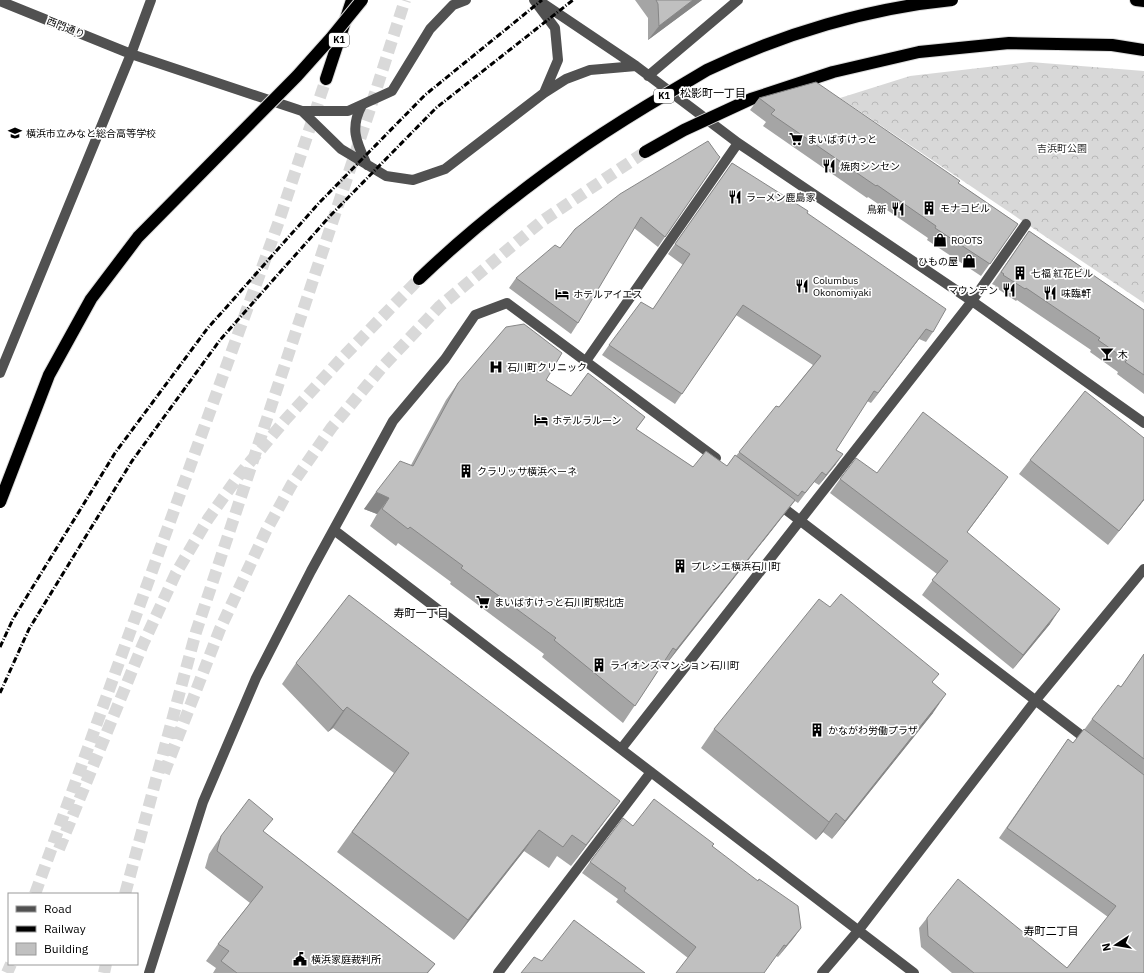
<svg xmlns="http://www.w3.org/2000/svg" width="1144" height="973" viewBox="0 0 1144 973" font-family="'IBM Plex Sans','Noto Sans JP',sans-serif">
<defs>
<pattern id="forest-crowns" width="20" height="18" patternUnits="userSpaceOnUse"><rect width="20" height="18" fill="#d8d8d8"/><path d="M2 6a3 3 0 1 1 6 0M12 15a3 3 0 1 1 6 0" fill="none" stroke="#b8b8b8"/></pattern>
</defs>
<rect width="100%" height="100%" fill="#fff"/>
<path fill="url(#forest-crowns)" d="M1030,62l114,9v232l-304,-205 70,-22z"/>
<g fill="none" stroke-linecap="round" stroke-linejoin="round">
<path stroke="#d9d9d9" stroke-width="12" stroke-dasharray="12 6" stroke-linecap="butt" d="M164,773l56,-144 46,-98 26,-47 40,-57 52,-62 56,-59 102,-85 103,-69
M59,849l84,-205 33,-71 32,-54 32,-45 46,-55 55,-60 78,-80
M35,894l244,-673 47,-142
M125,894l71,-262 173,-520 36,-112
M7,973l4,-9
M104,973l2,-9"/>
<g stroke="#dbdbdb" stroke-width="14">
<path id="highway" d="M1136,0l8,1
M326,79l26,-79"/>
</g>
<path stroke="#515151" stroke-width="10" d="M538,0l98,66 102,77 234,158 172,122
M0,1l131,53 171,57h46l44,-20 38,-62 23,-24 13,-5
M648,76l90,-76
M544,93l22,-14 24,-9 46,-4
M362,105c-13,24 -5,38 5,60
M302,111l39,38 45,27 27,4 32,-11 99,-76 14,-33 -3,-32 -21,-28
M586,361l152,-218
M0,373l131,-319 20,-54
M777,503l313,239
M334,530l580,443
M621,749l351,-448 54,-77
M149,973l54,-171 53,-124 55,-107 82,-150 52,-62 30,-44 32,-12 209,155
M498,973l153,-201
M822,973l36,-42 177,-230 109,-132"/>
<use href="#highway" stroke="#000" stroke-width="12"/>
<path stroke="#000" stroke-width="3" stroke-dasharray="6 2 1 2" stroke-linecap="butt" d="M0,647l13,-28 102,-166 92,-124 111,-125 107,-109 117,-95
M0,693l29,-64 103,-168 88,-121 109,-123 107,-109 137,-108"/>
<g stroke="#dbdbdb" stroke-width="14" stroke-linecap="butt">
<path id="highway-bridge" d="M645,152l39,-22 67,-31 82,-27 86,-20 90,-9 103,2 32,5
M419,279c52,-50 106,-92 165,-133 28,-19 57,-37 86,-54 12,-7 25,-15 37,-22 75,-36 162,-62 245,-70
M0,502l49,-127 42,-76 47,-62 159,-161 34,-38 31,-38"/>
</g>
<use href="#highway-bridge" stroke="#000" stroke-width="12"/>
</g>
<path fill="#a5a5a5" d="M635,0h67l-54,40v-22z
M759,98l199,85 60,41 -37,52 -54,-36 1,-2 -60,-41 -1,1 -104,-72 3,-4 -16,-12z
M718,155l2,2 -62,90 -24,-19 -56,95 -7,11 -62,-46 7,-10 44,-30z
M732,163l75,50 126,119 -7,10 -7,-3 -48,64 -4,-2 -31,49v14l-17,21 -5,-3 -16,21 -3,-2 -4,5h-1l-7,10 -119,151 -2,-2 -39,58 -81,-66 2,-3 -94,-70 1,-2 -53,-39 -2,3 -26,-20 7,-12 -13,-5 47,-44 35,-65 12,-17 88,-3 25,16 74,21 -9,12 57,38 34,-1 52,-59 34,-42 -77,-50 -61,89 -73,-49 7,-10 44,-36 30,-44 -15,-11z
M1029,231l115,79v84l-27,-20 1,-2 -28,-20 1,-2 -74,-50 -1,1 -21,-14 1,-1 -4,-2z
M1030,460l114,40 -36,45 -89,-71z
M877,473l121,18 -31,41 83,92 -37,45 -91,-74 15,-21 -107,-81 10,-14z
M830,607l103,76v30l-101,126 -9,-7 -7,8 -115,-92 13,-19z
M1144,654v319h-192l-31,-26 -2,-19 8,-10 140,50 41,-51 -109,-79 69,-99 5,4 11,-13 8,-11 29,-32z
M296,663l309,158 -34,45 -14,-10 -8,12 -25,-17 -70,89 -117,-88 57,-79 -61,-45 -5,4 -46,-48z
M633,826l79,20 89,82 -23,29 -2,-1 -88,2 -72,-56 2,-3 -36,-26 8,-11z
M264,832l171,132 -7,9h-215l3,-5 -10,-7 12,-17 32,-41 -45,-35 4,-14 12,-18z"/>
<path fill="#868686" d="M693,0h9l-54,40 11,-14z
M926,329l-7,10 -48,64 7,-10z
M843,454l-7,10 -17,21 7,-10z
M1008,477l-10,14 -41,55 10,-14z
M376,492l13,6 -12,16 -13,-5z
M1144,499v1l-36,45 11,-14z
M795,500l-12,16 -119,151 12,-17z
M1060,609l-10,15 -37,45 10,-14z
M946,694l-13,19 -101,126 13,-18z
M347,707l-14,21 -5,4 15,-21z
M620,801l-15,20 -34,45 15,-21z
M836,813l-13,19 -7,8 13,-18z
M539,830l-15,21 -70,89 14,-20z
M801,928l-8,11 -15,18 8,-11z"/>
<path fill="#c0c0c0" stroke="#868686" d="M656,0h37l-34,26 -1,-22z
M816,82l144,99 -2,2 60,41 -28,40 -55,-36 1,-2 -59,-41 -1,1 -105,-72 4,-4 -16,-12z
M708,141l10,14 2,2 -55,80 -24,-20 -63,106 -62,-45 39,-33 5,3 15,-19 45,-35z
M732,163l76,48 -1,2 139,96 -13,23 -7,-3 -48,64 -4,-2 -38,59 7,4 -17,21 -4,-3 -17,21 -3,-2 -4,5 -59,-44 37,-46 3,1 42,-51 -78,-51 -61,89 -73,-49 32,-43 12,7 37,-55 -15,-10z
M1029,231l115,79v65l-19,-13 2,-2 -29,-20 2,-2 -74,-50 -1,1 -22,-14 1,-1 -3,-2z
M524,324l38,29 -16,27 25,16 17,-23 57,44 -9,12 57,38 13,-16 21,15 8,-11 60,45 -119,150 -3,-2 -38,58 -81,-66 2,-2 -95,-70 2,-2 -53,-39 -2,2 -26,-20 7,-11 -13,-6 24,-31 13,5 45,-83 48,-56z
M1085,391l59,47v61l-25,32 -89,-71z
M923,412l85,65 -41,55 93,77 -37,46 -91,-75 16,-19 -108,-82 16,-21 21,15z
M841,594l98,80 -7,8 14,12 -101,127 -9,-8 -7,9 -115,-93 105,-130 11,8z
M349,595l271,206 -34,44 -14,-10 -9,12 -24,-17 -71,90 -116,-88 57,-79 -62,-46 -4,4 -47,-48z
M1144,654v105l-52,-40 26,-34 3,2z
M1084,729l60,46v198h-170l-46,-37 -1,-18 31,-39 109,89 49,-62 -109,-78 61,-89 5,4z
M249,799l24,20 -10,12 172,133 -8,9h-190l-16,-12 8,-10 -11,-7 45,-57 -46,-36 4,-15z
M654,799l60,45 -2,2 46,35 1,-2 39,27 3,22 -15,18 -2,-1 -20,28h-88l20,-26 -72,-56 2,-3 -36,-26 33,-44 10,8z
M574,920l71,53h-124l13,-16 8,4z"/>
<defs>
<g id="school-bare" transform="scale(1.08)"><path d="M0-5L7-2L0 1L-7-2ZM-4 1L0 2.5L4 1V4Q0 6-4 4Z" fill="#000" stroke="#fff" stroke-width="2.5" paint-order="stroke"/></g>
<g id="supermarket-bare" transform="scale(1.08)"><path d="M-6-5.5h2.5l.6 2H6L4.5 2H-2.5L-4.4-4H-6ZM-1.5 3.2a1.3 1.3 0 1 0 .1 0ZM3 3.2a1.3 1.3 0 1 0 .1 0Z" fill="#000" stroke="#fff" stroke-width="2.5" paint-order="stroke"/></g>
<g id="restaurant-bare" transform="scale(1.08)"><path d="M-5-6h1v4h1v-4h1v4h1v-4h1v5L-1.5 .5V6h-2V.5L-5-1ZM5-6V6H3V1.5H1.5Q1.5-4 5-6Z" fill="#000" stroke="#fff" stroke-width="2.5" paint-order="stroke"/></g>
<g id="building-bare" transform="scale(1.08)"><path d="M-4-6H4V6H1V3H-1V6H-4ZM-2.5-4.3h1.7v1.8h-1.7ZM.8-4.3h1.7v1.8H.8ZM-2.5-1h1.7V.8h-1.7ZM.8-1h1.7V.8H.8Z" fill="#000" stroke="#fff" stroke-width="2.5" paint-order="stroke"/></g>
<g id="shop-bare" transform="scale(1.08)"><path d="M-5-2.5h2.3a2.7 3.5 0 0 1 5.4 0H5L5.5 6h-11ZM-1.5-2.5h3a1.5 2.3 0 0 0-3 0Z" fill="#000" stroke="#fff" stroke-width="2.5" paint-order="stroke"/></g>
<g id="hotel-bare" transform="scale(1.08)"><path d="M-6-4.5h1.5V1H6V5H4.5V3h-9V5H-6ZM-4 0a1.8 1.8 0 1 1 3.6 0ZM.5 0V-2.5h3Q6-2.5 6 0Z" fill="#000" stroke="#fff" stroke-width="2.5" paint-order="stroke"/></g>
<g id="bar-bare" transform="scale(1.08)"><path d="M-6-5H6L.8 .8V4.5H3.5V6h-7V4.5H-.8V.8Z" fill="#000" stroke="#fff" stroke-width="2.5" paint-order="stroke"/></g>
<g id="hospital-bare" transform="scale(1.08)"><path d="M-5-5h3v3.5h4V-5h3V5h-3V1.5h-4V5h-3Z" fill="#000" stroke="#fff" stroke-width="2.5" paint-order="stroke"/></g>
<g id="civic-bare" transform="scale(1.08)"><path d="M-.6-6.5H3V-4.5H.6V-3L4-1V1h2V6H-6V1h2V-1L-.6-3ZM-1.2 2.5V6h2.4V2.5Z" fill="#000" stroke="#fff" stroke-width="2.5" paint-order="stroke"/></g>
</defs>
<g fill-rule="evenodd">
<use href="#school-bare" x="15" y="133"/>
<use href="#supermarket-bare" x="796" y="139"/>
<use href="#restaurant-bare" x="829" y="166"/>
<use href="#restaurant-bare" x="735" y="197"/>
<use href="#building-bare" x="929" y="208"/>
<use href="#restaurant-bare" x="898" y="209"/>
<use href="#shop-bare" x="940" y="240"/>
<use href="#shop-bare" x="969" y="261"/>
<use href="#building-bare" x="1020" y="273"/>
<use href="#restaurant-bare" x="802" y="286"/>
<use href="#restaurant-bare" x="1009" y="290"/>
<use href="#restaurant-bare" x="1050" y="293"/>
<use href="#hotel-bare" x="562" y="294"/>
<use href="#bar-bare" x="1107" y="354"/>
<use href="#hospital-bare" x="496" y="367"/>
<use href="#hotel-bare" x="541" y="420"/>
<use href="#building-bare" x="466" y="471"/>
<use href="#building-bare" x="680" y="566"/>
<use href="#supermarket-bare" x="483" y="602"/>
<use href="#building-bare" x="599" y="665"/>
<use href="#building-bare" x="817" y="730"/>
<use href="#civic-bare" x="300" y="959"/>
</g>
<g text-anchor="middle" stroke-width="3.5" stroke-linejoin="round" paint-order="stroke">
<g fill="#fff" stroke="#4c4c4c" stroke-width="1">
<rect x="329" y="33" width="20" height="14" rx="3"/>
<rect x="654" y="89" width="20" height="14" rx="3"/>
</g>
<g font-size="9" font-weight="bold" fill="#000">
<text x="339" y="43">K1</text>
<text x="664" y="99">K1</text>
</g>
<g font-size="10" fill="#000" stroke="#fff">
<text transform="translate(66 27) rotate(22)" y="4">西門通り</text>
</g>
<g font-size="10" fill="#000" stroke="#fff" text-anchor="start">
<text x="26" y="137">横浜市立みなと総合高等学校</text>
<text x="807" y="143">まいばすけっと</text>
<text x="840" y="170">焼肉シンセン</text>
<text x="746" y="201">ラーメン鹿島家</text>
<text x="940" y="212">モナコビル</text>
<text x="887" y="213" text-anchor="end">鳥新</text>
<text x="951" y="244">ROOTS</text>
<text x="958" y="265" text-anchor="end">ひもの屋</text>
<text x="1031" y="277">七福 紅花ビル</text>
<text x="813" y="284">Columbus<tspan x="813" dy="12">Okonomiyaki</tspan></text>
<text x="998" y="294" text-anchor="end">マウンテン</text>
<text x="1061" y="297">味臨軒</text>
<text x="573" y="298">ホテルアイエス</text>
<text x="1118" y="358">木</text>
<text x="507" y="371">石川町クリニック</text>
<text x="552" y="424">ホテルラルーン</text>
<text x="477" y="475">クラリッサ横浜ベーネ</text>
<text x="691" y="570">プレシエ横浜石川町</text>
<text x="494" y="606">まいばすけっと石川町駅北店</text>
<text x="610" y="669">ライオンズマンション石川町</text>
<text x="828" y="734">かながわ労働プラザ</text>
<text x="311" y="963">横浜家庭裁判所</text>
</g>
<g font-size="10" fill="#2f2f2f" stroke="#fff">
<text x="1062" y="152">吉浜町公園</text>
</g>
<g font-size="11" fill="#000" stroke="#fff">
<text x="713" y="97">松影町一丁目</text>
<text x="421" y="617">寿町一丁目</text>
<text x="1051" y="935">寿町二丁目</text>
</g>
</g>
<rect x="8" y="893" width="130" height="72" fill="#ffffff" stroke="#999999"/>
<rect x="16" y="906" width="20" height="6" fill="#515151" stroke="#999999"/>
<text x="44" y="913" font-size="12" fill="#000000">Road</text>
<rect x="16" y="926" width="20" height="6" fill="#000000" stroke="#999999"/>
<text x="44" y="933" font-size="12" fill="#000000">Railway</text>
<rect x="16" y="943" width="20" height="12" fill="#c0c0c0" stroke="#999999"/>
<text x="44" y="953" font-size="12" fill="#000000">Building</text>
<g transform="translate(1116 945) rotate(258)" stroke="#ffffff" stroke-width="3" paint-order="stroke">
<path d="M0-3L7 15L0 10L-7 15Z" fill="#000000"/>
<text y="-6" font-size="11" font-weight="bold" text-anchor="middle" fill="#000000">N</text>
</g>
</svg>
